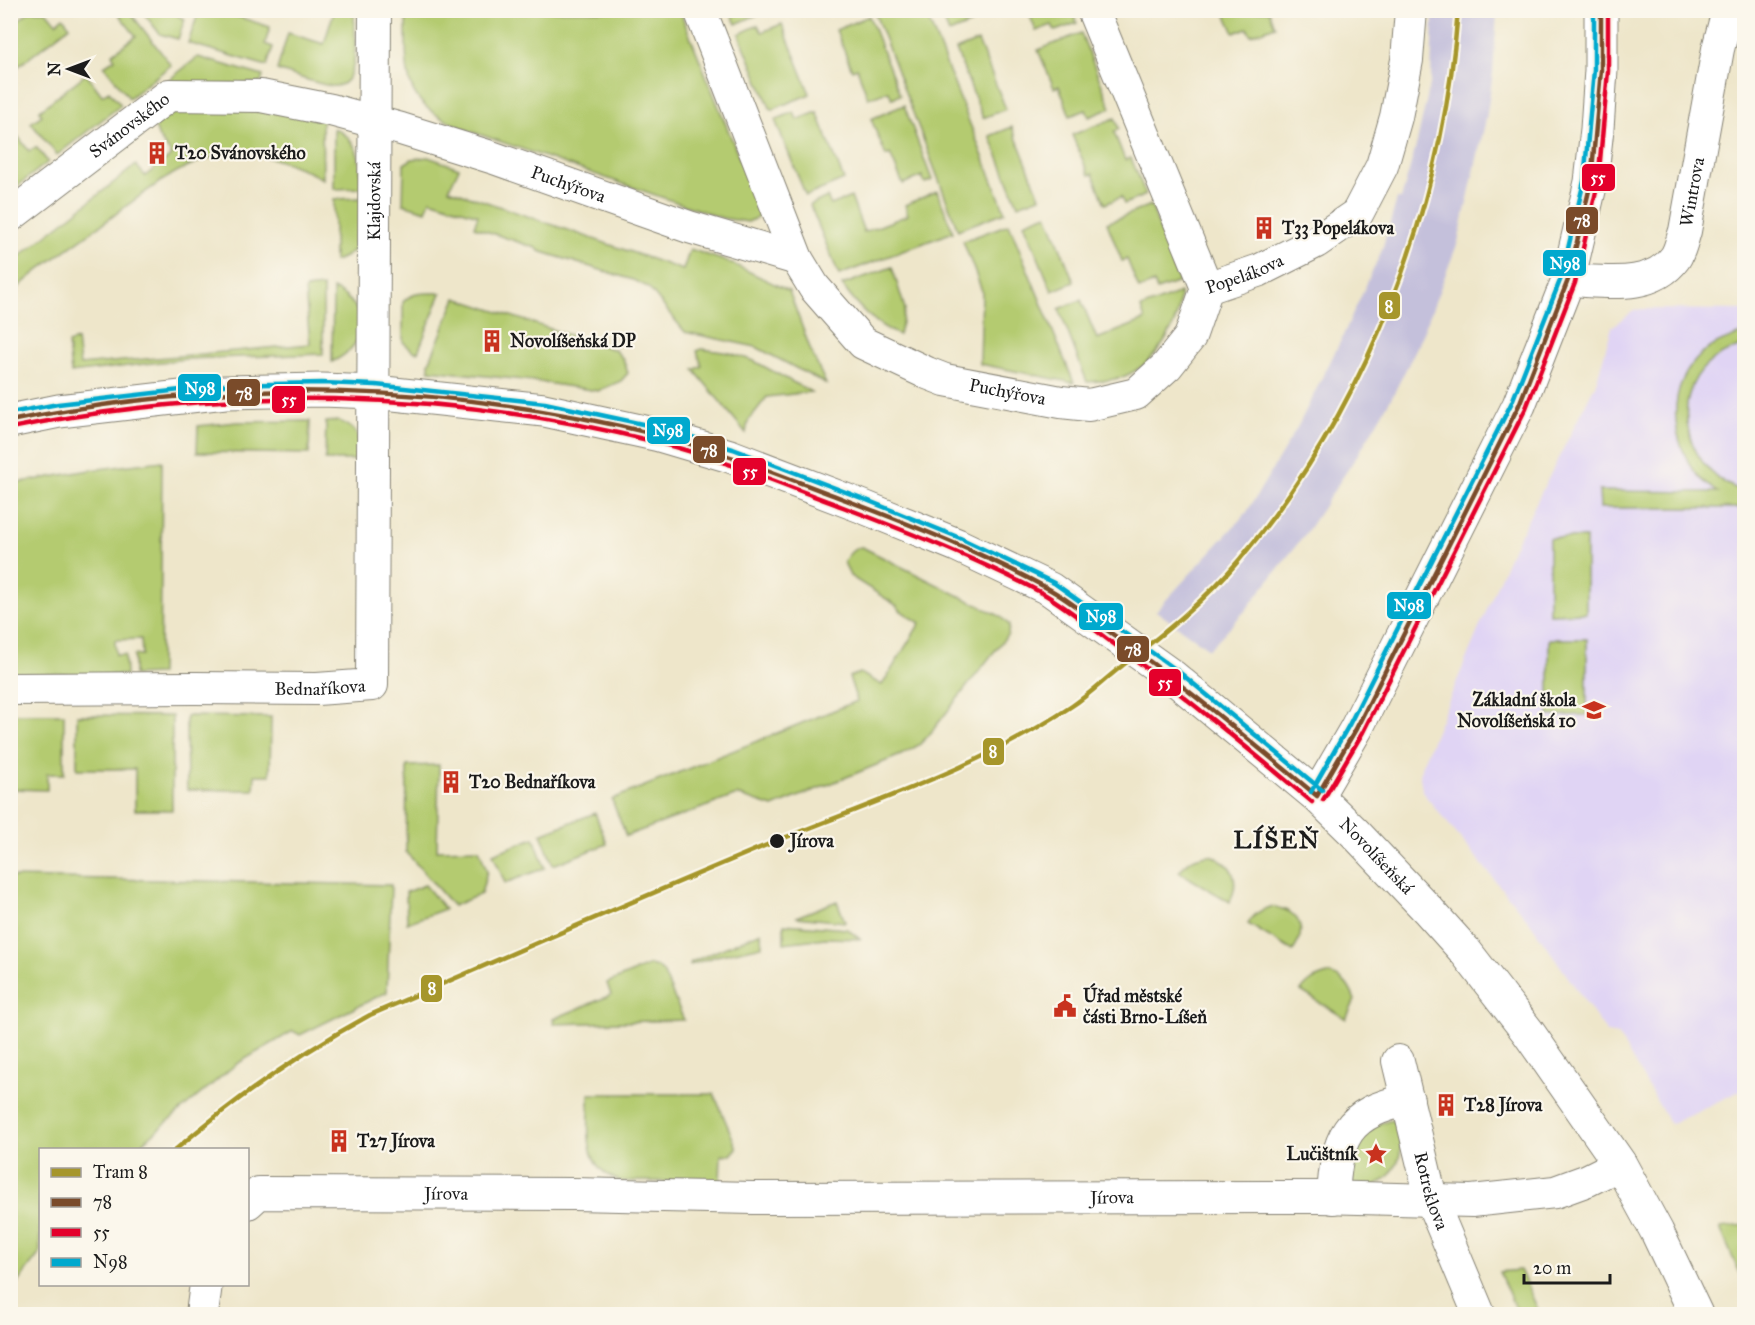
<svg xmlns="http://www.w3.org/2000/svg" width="1755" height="1325" viewBox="0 0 1755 1325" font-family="'IM FELL Great Primer',serif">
<rect width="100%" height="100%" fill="#fbf7ec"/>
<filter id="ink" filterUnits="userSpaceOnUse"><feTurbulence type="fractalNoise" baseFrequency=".0167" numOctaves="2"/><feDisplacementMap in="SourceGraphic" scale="12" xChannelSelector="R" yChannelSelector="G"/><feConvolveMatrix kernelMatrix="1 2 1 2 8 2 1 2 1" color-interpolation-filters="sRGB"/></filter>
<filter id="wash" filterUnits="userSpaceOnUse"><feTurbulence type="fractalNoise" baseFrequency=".008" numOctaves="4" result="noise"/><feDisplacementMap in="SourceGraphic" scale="24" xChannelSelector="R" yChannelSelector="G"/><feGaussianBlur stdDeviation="1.35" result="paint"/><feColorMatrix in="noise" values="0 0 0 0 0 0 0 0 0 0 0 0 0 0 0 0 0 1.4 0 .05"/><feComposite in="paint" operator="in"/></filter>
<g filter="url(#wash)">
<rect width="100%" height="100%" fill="#eee6ca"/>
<path fill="#e0d4f4" d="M1643,309l101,1v779l-74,35 -52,-89 -11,-2 -76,-109 -104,-126 -5,-9 -2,-12 1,-10 87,-208 88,-176 16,-56 23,-17z"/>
<path fill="#c4c0db" d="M1433,11h64l-4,62 -7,46 -28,123 -38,99 -27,54 -31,53 -56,85 -61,78 -36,38 -53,-38 91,-99 51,-86 43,-86 41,-90 15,-51h4l16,-57 14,-62z"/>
<path fill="#b4cb6f" stroke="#687446" stroke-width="1.5" d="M217,10l53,17 -5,17 8,3 -6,19 -79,-23 11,-32z
M30,11h16l10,12 7,-6 7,9 -59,46v-46z
M116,11h13l42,54 -42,33 -25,-32 11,-7 -3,-5 24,-18z
M142,11h37l-1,5 7,3 -7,20 -18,-5z
M334,11h20c0,18 9,79 -23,75 -18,-3 -37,-11 -54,-16l11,-37 36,11z
M406,11h274l78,193 2,8 -2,5 -10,5 -26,-4 -252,-87c-72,-28 -63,-52 -64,-120z
M730,11h36l-30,13z
M874,11h51l80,201 -47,18z
M940,11h26l5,13 -22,9z
M1028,11h44l5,12 -22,8 -3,-6 -16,6z
M1224,11h45l6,15 -24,9 -4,-7 -13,5z
M869,16l31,79 -8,3 -4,-7 -20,7 -11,-30 -5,2 -16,-40z
M782,24l28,70 -39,16 -32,-76 19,-9 4,7z
M1081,33l30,75 -22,9 -3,-7 -16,6 -11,-30 -5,2 -16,-38z
M978,41l28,68 -23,9 -27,-68z
M198,57l65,19 -2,7 -104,6z
M86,74l16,21 7,-4 12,14 -64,50 -26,-32 11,-8 -3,-4z
M904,105l28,75 -7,3 -3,-7 -19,8 -13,-30 -4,2 -15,-37z
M206,107l85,6 31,8 1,58c-100,-53 -142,-14 -222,46 -30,22 -63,43 -90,69v-31l125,-98 9,11 27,-21 -13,-17 -5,-14 20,-12z
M794,112l3,8 20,-8 27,68 -38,16 -31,-76z
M1115,118l4,11 -5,3 11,28 6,-2 15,37 -22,9 -3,-7 -16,7 -12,-30 -4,1 -17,-40z
M1012,127l28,70 -22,8 -28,-69z
M334,128c27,13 26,34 28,60l-28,1z
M13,130l16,21 7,-4 12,15 -37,29 -1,-58z
M428,157l31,11 -10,21 234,81 7,-21 41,14 58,28 22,60 15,33 -70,-37 -71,-15 -37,-45 -15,-7 -94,-29 -3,-3 -62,-21 4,-12 -48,-15 -4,11 -23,-7 1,-40 8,-5z
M937,191l16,41 -114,43 -29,-70 17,-8 4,8 20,-8 13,35 44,-17 -3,-10z
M362,198c-1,29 5,54 -28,63v-62z
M1151,205l28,77 -22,8 -3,-7 -15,6 -12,-30 -5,2 -15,-38z
M1047,214l27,68 -22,9 -28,-68z
M1009,224l65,159 -94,-19 2,-73 -19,-50z
M892,267l13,42 -6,26c-25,-11 -42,-28 -57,-50z
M323,287v67l-137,5 -115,14 -3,-30 9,-3 3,25 230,-21 -5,-55z
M333,289c38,18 37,55 -1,73z
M441,293l-23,59 -5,-1 -10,-9v-40c9,-11 25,-9 38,-9z
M1180,293c0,33 -24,70 -55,83 -12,5 -25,5 -38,6l-28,-73 22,-9 16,39 48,-19 -4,-12z
M456,298l159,52 8,9 5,14 -7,8 -23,10 -65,-10 -104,-11v-7z
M1744,333v12c-11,4 -23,8 -33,16 -47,38 -21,116 33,130v17h-144l-1,-17 119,1c-6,-4 -13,-9 -18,-14 -31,-36 -35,-92 3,-125 12,-10 27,-15 41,-20z
M702,349l28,4 24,8 57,31 -44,5 -19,24 -2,12 -52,-63 8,-4 -5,-15z
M310,421l-1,33 -112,-2 1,-26 39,-4z
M339,421c21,8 21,18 23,39h-37l1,-38z
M162,461l-2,213 -26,1v-20h8l-1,-16 -26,1 1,15h9l1,20 -115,-1v-190l79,-14z
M1549,538h37v75l-37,1z
M862,547l138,69 9,9 -1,9 -79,101 -10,10 -18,10 -128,52 -36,-12 -111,41 -14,-36 3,-2 242,-97 -8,-24 11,-4 22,12 38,-62 -19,-12 -5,-6 -46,-29 -6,-14c3,-7 10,-14 18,-15z
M1549,639h38v76l-38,1z
M11,714h53v60h-17v16l-36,-1z
M77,715l95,1v94h-37v-41h-58z
M186,716l85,1 -1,58h-15l-1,15h-67z
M439,765l-2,85 42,-1 8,22 -6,23 -28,12 -47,-54 1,-86z
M595,813l12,31 -54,21 -12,-31z
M534,838l11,30 -40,15 -12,-29z
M1210,855c24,8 30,25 20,47l-51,-30c9,-12 16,-16 31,-17z
M11,877l380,8 -4,107 -87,43 -7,-4 -58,34 -100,84 -95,1v103l-29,38z
M425,885l20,24 -38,14 -1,-31z
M837,901l8,21 -49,-5z
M1271,907c27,2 38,21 22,44l-45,-27c6,-10 12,-14 23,-17z
M784,924l63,5 13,10 -35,-1 -41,5z
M761,932l1,14 -46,10 -26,9 1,-3z
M650,965l7,2 6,5 21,48 -130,4 -1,-5 58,-24 -4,-12z
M1328,974c16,4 21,11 27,26l-9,19 -45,-28c7,-10 15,-14 27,-17z
M589,1094h125l23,54 -6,7h-10l-1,27 -100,-1c-40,-14 -30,-52 -31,-87z
M1393,1120c26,35 -17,88 -46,60l2,-25 23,-30z
M1744,1225v59l-24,-56z
M1520,1270l20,44h-22l-19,-42z"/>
</g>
<g filter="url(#ink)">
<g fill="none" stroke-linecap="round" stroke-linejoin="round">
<g stroke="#858173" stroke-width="34">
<g id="street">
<path id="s1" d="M700,10l97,249 17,28 49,56 64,30 18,7 116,22 28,3 47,-11 31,-28 23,-29 17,-49"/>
<path d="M1093,10l114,278"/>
<path id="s2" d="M10,216l159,-121 92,1 70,14 70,19 93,29 195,69 108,32"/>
<path id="s3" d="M1568,280c35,1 83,11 107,-22 5,-7 7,-18 10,-27l33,-182 10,-39"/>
<path id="s4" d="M1207,288l53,-18 56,-28 41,-28 25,-48 14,-49 11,-57 4,-50"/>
<path id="s5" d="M10,689l184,-1 123,1 55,-4 3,-675"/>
<path id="s6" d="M1398,1061l34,141 47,112"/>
<path d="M1333,1198c3,-60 13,-86 75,-98"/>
<path id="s7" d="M248,1203l11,-10 315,1 179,4 568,-1 151,4 83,-9 33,-12 32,-16"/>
<path d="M202,1314l4,-30"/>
</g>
</g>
<g stroke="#858173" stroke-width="35">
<g id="secondary">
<path id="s8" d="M10,421l49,-10 166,-19 97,-2 53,2 169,18 115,25 71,21 131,50 96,39 93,44 123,88 144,119 38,37 74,78 36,40 63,81 92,132 37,68 39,82"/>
<path d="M1317,796l39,-67 163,-324 49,-125 23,-98 6,-53 4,-59v-60"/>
</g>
</g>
<use href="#street" stroke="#fff" stroke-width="32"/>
<use href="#secondary" stroke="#fff" stroke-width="33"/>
<g stroke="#fbf7ec" stroke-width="9">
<path id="bus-1" d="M10,421c214,-44 437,-39 648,14 64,16 126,42 188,65 68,26 137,53 201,88 23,12 43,30 64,45 72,51 138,107 206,163
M1317,796l39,-67 163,-324 49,-125 23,-98 10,-112v-60"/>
</g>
<g stroke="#fbf7ec" stroke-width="9">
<path id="bus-2" d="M11,428c213,-43 435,-39 645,14 64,16 125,42 187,65 68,26 137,53 201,87 22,13 43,30 63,45 71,51 138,107 205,163
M1323,800l40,-68 163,-324 49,-125 23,-100 10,-112v-61"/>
</g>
<g stroke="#fbf7ec" stroke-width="9">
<path id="bus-3" d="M10,413l48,-9 166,-19 98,-2 54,2 169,18 116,25 72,21 131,50 96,39 94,45 124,88 144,119
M1311,792l38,-67 163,-323 49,-124 23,-97 10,-111v-60"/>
</g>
<use href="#bus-1" stroke="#7a4b2a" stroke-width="4.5"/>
<use href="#bus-2" stroke="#e4002b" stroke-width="4.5"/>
<use href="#bus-3" stroke="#00a9ce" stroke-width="4.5"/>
<g stroke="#fbf7ec" stroke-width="9">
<path id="tram-1" d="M175,1150c61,-52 125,-97 195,-135 135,-58 269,-117 404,-173 101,-41 207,-75 298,-136 18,-12 33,-27 50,-40 42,-33 83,-65 118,-107 128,-153 203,-351 218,-549"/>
</g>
<use href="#tram-1" stroke="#a6962b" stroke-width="4.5"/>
</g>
</g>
<defs>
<g id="building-bare" transform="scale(1.8)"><path d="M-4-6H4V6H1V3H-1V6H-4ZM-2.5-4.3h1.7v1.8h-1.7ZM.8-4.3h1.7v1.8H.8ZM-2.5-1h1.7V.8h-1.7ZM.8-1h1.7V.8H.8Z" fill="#c8321e" stroke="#fbf7ec" stroke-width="2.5" paint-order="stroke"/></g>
<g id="school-bare" transform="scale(1.8)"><path d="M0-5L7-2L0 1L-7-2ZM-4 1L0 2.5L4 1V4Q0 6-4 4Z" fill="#c8321e" stroke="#fbf7ec" stroke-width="2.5" paint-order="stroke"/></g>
<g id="civic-bare" transform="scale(1.8)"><path d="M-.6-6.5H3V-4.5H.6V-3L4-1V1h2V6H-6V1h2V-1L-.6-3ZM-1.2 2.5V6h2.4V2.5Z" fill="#c8321e" stroke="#fbf7ec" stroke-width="2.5" paint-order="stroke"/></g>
<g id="sight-bare" transform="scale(1.8)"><path d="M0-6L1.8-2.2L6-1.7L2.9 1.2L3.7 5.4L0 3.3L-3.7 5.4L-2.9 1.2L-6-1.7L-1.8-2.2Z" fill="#c8321e" stroke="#fbf7ec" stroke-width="2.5" paint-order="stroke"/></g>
</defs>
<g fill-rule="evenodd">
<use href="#building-bare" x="157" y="153"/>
<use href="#building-bare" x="1264" y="228"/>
<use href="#building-bare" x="492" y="341"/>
<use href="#school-bare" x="1594" y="710"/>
<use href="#building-bare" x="451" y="782"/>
<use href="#civic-bare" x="1065" y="1006"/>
<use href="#building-bare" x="1446" y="1105"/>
<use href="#building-bare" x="339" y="1141"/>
<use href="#sight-bare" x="1376" y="1154"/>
</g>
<circle fill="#1c1c1c" stroke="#fbf7ec" stroke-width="2" cx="777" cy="841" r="8"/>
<g text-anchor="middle" stroke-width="4.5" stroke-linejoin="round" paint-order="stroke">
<g font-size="18" fill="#1c1c1c" stroke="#fbf7ec">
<text dy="6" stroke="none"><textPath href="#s2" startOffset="150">Svánovského</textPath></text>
<text dy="6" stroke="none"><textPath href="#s2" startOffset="612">Puchýřova</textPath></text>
<text dy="6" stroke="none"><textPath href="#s3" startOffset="183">Wintrova</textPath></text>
<text dy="6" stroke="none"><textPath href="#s5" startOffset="846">Klajdovská</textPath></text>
<text dy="6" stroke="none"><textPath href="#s4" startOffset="40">Popelákova</textPath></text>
<text dy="6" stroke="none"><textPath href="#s1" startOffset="528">Puchýřova</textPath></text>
<text dy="6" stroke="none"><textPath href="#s5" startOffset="310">Bednaříkova</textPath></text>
<text dy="6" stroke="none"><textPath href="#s8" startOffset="1498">Novolíšeňská</textPath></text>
<text dy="6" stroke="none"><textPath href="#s6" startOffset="134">Rotreklova</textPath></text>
<text dy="6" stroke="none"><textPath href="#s7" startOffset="202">Jírova</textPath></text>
<text dy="6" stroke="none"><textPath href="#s7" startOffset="868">Jírova</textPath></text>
</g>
<g font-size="18" font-weight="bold" fill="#1c1c1c" stroke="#fbf7ec" text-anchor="start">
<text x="175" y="159">T20 Svánovského</text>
<text x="1282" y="234">T33 Popelákova</text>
<text x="510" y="347">Novolíšeňská DP</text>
<text x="1576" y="706" text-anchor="end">Základní škola<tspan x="1576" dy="21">Novolíšeňská 10</tspan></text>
<text x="469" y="788">T20 Bednaříkova</text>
<text x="1083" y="1002">Úřad městské<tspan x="1083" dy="21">části Brno-Líšeň</tspan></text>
<text x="1464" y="1111">T28 Jírova</text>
<text x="357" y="1147">T27 Jírova</text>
<text x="1358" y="1160" text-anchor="end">Lučištník</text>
</g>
<g font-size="18" font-weight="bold" fill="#1c1c1c" stroke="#fbf7ec" text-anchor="start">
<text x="790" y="847">Jírova</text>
</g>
<g font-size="24" font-weight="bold" letter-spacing="1.5" fill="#1c1c1c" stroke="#fbf7ec">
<text x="1277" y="848">LÍŠEŇ</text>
</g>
</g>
<g stroke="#fbf7ec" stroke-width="2">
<rect x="1581" y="163" width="35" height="29" rx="6" fill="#e4002b"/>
<rect x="1565" y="206" width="34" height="29" rx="6" fill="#7a4b2a"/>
<rect x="1542" y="249" width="45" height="28" rx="6" fill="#00a9ce"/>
<rect x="1378" y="291" width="23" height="29" rx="6" fill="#a6962b"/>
<rect x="177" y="373" width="45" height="29" rx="6" fill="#00a9ce"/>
<rect x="226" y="378" width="35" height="29" rx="6" fill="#7a4b2a"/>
<rect x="271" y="385" width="35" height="29" rx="6" fill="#e4002b"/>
<rect x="646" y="416" width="45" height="29" rx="6" fill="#00a9ce"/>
<rect x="692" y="435" width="34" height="29" rx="6" fill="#7a4b2a"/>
<rect x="732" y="457" width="35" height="29" rx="6" fill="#e4002b"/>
<rect x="1386" y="591" width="46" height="29" rx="6" fill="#00a9ce"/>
<rect x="1078" y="602" width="46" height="29" rx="6" fill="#00a9ce"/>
<rect x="1116" y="635" width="34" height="28" rx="6" fill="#7a4b2a"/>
<rect x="1148" y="668" width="34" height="29" rx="6" fill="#e4002b"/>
<rect x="982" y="737" width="23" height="29" rx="6" fill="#a6962b"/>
<rect x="420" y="974" width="23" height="29" rx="6" fill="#a6962b"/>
</g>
<g font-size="16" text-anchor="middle" font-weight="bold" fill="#fff">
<text x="1598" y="183">55</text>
<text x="1582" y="226">78</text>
<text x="1565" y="269">N98</text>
<text x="1389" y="312">8</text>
<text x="200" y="394">N98</text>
<text x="244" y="399">78</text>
<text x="289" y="405">55</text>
<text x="668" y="436">N98</text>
<text x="709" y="456">78</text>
<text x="750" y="477">55</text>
<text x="1409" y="611">N98</text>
<text x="1101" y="622">N98</text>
<text x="1133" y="655">78</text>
<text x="1165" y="688">55</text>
<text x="993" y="757">8</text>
<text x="432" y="994">8</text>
</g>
<rect width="1755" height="1325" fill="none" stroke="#fbf7ec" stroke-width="36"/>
<rect x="39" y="1148" width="210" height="138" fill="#fbf7ec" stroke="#a29f99" stroke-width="1.5"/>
<rect x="51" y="1168" width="30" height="9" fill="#a6962b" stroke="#a29f99" stroke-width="1.5"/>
<text x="93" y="1178" font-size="18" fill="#1c1c1c">Tram 8</text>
<rect x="51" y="1198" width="30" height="9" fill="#7a4b2a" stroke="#a29f99" stroke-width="1.5"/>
<text x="93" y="1208" font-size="18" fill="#1c1c1c">78</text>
<rect x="51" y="1228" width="30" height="9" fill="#e4002b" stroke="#a29f99" stroke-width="1.5"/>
<text x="93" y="1238" font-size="18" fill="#1c1c1c">55</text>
<rect x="51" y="1258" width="30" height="9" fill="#00a9ce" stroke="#a29f99" stroke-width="1.5"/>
<text x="93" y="1268" font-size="18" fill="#1c1c1c">N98</text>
<g transform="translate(69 69) rotate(270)" stroke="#fbf7ec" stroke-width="4.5" paint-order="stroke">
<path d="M0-4.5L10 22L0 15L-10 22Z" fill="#1c1c1c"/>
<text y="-9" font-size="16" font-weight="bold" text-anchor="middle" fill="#1c1c1c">N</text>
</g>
<path d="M1524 1274v9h86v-9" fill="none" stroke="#1c1c1c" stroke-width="3"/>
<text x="1533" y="1274" font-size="18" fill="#1c1c1c" stroke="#fbf7ec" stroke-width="4.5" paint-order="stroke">20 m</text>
</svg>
